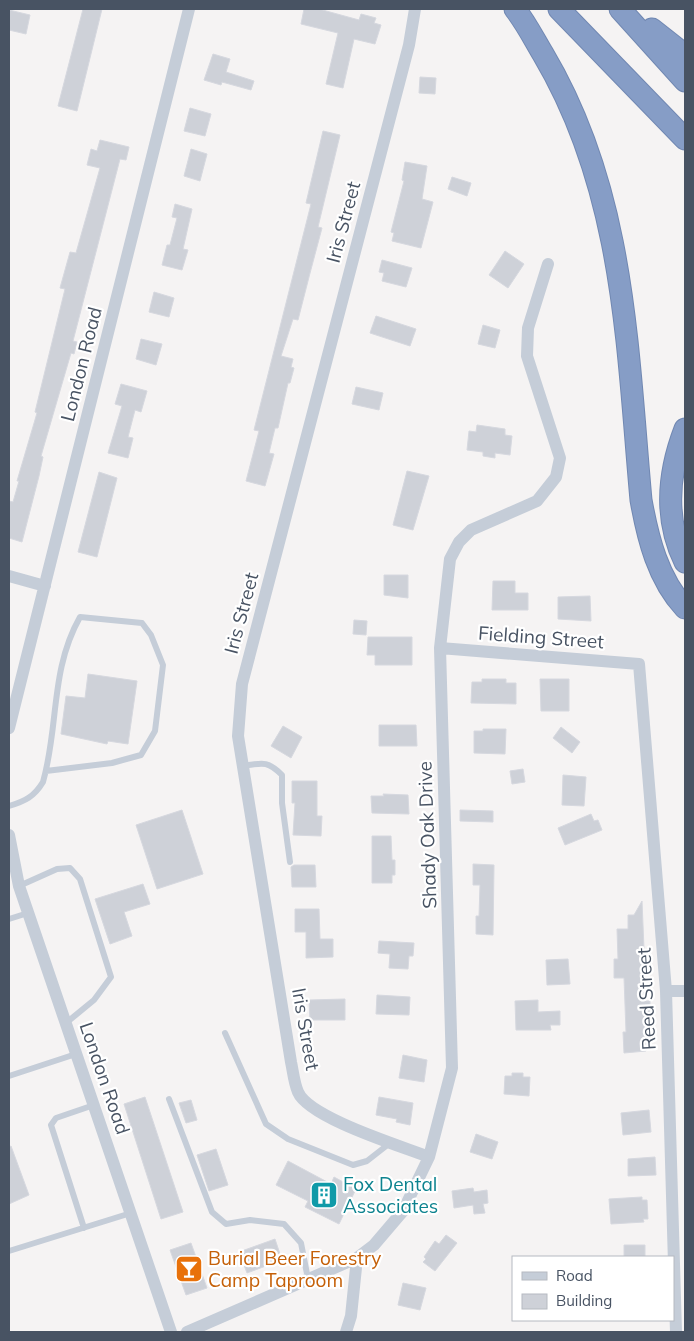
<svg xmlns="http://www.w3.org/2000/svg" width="694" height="1341" viewBox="0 0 694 1341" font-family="Mulish,sans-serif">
<rect width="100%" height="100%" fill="#f5f3f3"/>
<path fill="#ced1d8" stroke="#d6d8df" d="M83,9h19l-25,102 -19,-5z
M304,9h15l40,11 2,-6 15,4 -2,5 7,2 -6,19 -21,-5 -11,49 -17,-4 12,-51 -37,-9z
M9,10l21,5 -4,19 -17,-4z
M213,54l17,5 -4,13 28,9 -3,9 -29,-8 -1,3 -17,-5z
M420,77l16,1 -1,16 -16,-1z
M190,108l21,6 -6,22 -21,-5z
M323,131l17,4 -22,92 4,1 -13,49 -11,43 -5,-1 -12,37 12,3 -2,8 3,1 -4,15h-2l-10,45h-3l-6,25 5,1 -9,32 -19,-5 13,-50 -5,-1 57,-226 -5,-1z
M100,140l29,7 -3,13 -6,-1 -47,182 4,1 -3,12 -3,-1 -30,103 2,1 -4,19 -17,66 -13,-4v-37l4,1 6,-21h-2l20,-68 -2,-1 30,-123 -5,-1 10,-36 6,1 24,-85 -13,-3 4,-16 6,2z
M191,149l16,5 -7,27 -16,-5z
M405,162l22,4 -5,33 11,3 -12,46 -29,-7 2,-8 -3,-1 13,-51 -2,-1z
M452,177l19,6 -4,13 -19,-7z
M175,204l17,5 -9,40 5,1 -6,20 -20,-5 5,-20h3l7,-27 -5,-1z
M505,251l19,13 -16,24 -19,-13z
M382,260l30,8 -6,19 -24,-6 2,-8 -5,-1z
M154,292l20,6 -5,19 -20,-5z
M376,316l40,13 -6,17 -40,-13z
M483,325l17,5 -5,18 -17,-4z
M141,339l21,5 -6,21 -20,-6z
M121,384l26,7 -6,21 -6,-2 -7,27 5,1 -5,20 -20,-5 14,-47 -7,-2z
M356,387l27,6 -4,17 -27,-6z
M477,425l28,4v6l7,1 -2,19 -15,-2v5l-12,-2v-4l-16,-2 2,-19 7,1z
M407,471l22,5 -16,54 -20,-5z
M99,472l18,6 -20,79 -19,-5z
M384,575h24v23l-24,-3z
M493,581h22v12h13v17h-36z
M590,596l1,25 -33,-2v-22z
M354,620l13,1 -1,14 -13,-1z
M368,637h44v28h-37v-10h-8z
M88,674l49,7 -9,63 -20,-3 -1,3 -46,-10 5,-38 19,2z
M482,679h24v4h10v21l-45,-1 1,-21h10z
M540,679h29v32h-28z
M379,725h37l1,21h-38z
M283,726l19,11 -11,21 -20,-12z
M561,727l19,15 -8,11 -19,-15z
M483,729h23l-1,25 -31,-1v-22h9z
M523,769l2,13 -13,2 -2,-13z
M563,775l23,2 -2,29 -22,-1z
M292,781h25v35h5l-1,20 -28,-1 2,-32h-3z
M383,794l25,1 1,19 -37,-1 -1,-17h13z
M182,810l21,64 -46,15 -21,-64z
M460,810l33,1v11l-33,-1z
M591,814l3,7 4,-1 4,10 -37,15 -7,-17z
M372,836h19l1,24h3v15h-3v8h-20z
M473,864l21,1 -1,70 -17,-1v-18h3l1,-31h-7z
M294,865h21l1,22h-24l-1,-20z
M143,884l7,20 -26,8 8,24 -22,8 -15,-45z
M642,901l4,96v4h4v13l-4,1 1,29 -1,7 -22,2 -1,-21h3l-2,-54h-10v-19h4l-1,-30h11v-14h6z
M295,909h24l1,30h13v18l-27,1v-26h-11z
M379,941l35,2 -1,13h-4l-1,13 -19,-1 1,-14 -12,-1z
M568,959l2,25 -23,1 -1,-25z
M377,995l33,2 -1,18 -33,-1z
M345,999v21h-35l-1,-20z
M538,1000v12l22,-1v14h-10l1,5h-35l-1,-29z
M403,1055l24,5 -3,22 -25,-4z
M512,1073h11v4h7l-1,19 -25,-2 1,-18h7z
M145,1097l38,115 -22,7 -37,-115z
M379,1097l34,6 -3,22 -14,-3 1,-3 -21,-4z
M191,1100l6,20 -11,3 -7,-20z
M649,1110l2,22 -28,3 -2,-22z
M476,1134l22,8 -6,17 -22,-7z
M11,1146l18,49 -20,9v-57z
M216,1149l12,36 -19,6 -12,-36z
M655,1157l1,18 -28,1v-17z
M288,1161l43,23 3,-7 22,12 -17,35 -34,-17 3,-6 -32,-16z
M473,1188l1,4 13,-2 1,13 -5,1 2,9 -11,1 -1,-9 -19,3 -2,-17z
M642,1197v3h5l1,19h-5l1,3 -33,2 -2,-25z
M446,1235l11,8 -22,28 -12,-9 3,-3 -2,-2 11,-16 4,3z
M275,1239l7,21 -35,13 -8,-21z
M191,1243l16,45 -21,7 -16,-45z
M624,1245h21v12h-21z
M403,1283l23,5 -6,22 -22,-5z"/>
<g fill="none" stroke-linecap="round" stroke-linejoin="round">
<g stroke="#7188b2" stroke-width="23">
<path id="motorway" d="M515,9c11,14 19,30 28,45 82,138 84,292 98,446 7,39 17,79 44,108
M559,9l126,130
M620,9l65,72
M652,29l33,26
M685,429c-17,44 -21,90 0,133"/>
</g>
<path stroke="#c5cdd8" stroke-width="6" d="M243,766c19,-3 24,-6 39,9v28l8,59
M9,806c16,-5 25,-9 34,-24 16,-56 7,-112 37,-165l62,6 9,12 12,30 -8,66 -14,24 -29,8 -66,8
M19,886l38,-17 13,-1 10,11 31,98 -17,23 -28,23
M9,919l19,-6
M225,1033l41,91 22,15 65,26 14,-4 23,-18
M9,1076l67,-22
M169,1099l43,113 14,12 24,-4 34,4 17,19 7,36
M84,1228l-33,-103 5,-7 38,-13
M9,1251l122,-38"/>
<path stroke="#c5cdd8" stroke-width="12" d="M415,9l-6,36 -167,639 -4,52 53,326c2,9 3,21 7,30 11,26 103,54 131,65
M9,576l36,10
M440,648l199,16 27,327 10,341
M9,728l180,-719
M9,835l10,51 152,446
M666,991h19
M187,1332l170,-74 17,-13 29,-34 26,-54 23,-89 -12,-420 10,-89 9,-17 12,-12 66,-29 19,-24 4,-19 -33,-102 1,-28 20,-64
M346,1332l5,-16 6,-58"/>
<use href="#motorway" stroke="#869dc6" stroke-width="21"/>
</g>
<defs>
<g id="building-square" transform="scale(1.4375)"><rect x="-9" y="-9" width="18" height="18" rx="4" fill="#0f9aa8" stroke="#fff"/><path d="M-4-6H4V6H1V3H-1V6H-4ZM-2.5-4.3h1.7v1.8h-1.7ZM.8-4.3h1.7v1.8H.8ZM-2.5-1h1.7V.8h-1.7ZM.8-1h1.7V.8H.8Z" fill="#fff"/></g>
<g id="bar-square" transform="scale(1.4375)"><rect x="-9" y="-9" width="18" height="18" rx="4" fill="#e8710a" stroke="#fff"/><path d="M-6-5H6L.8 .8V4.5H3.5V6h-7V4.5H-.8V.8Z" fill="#fff"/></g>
</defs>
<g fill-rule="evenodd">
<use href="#building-square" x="324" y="1195"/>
<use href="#bar-square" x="189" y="1269"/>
</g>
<g text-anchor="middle" stroke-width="4.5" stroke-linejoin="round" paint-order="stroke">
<g font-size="19" fill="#485363" stroke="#fff">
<text transform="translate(343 222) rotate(-75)" y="7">Iris Street</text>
<text transform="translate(81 364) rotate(-76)" y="7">London Road</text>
<text transform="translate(241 613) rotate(-75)" y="7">Iris Street</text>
<text transform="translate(541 637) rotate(4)" y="7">Fielding Street</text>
<text transform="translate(427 835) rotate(-92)" y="7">Shady Oak Drive</text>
<text transform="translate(646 999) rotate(-93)" y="7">Reed Street</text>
<text transform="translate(306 1029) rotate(80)" y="7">Iris Street</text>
<text transform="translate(105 1078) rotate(71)" y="7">London Road</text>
</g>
<g font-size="19" fill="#0d838f" stroke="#fff" text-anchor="start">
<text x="343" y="1191">Fox Dental<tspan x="343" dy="22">Associates</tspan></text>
</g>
<g font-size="19" fill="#c56008" stroke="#fff" text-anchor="start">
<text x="208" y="1265">Burial Beer Forestry<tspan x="208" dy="22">Camp Taproom</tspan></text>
</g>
</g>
<rect width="694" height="1341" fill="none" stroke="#485363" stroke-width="20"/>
<rect x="512" y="1256" width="162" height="65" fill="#ffffff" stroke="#b6bac1"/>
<rect x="522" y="1272" width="25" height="8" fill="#c5cdd8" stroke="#b6bac1"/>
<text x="556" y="1281" font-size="15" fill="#485363">Road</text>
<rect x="522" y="1294" width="25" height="15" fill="#ced1d8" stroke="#b6bac1"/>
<text x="556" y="1306" font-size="15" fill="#485363">Building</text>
</svg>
